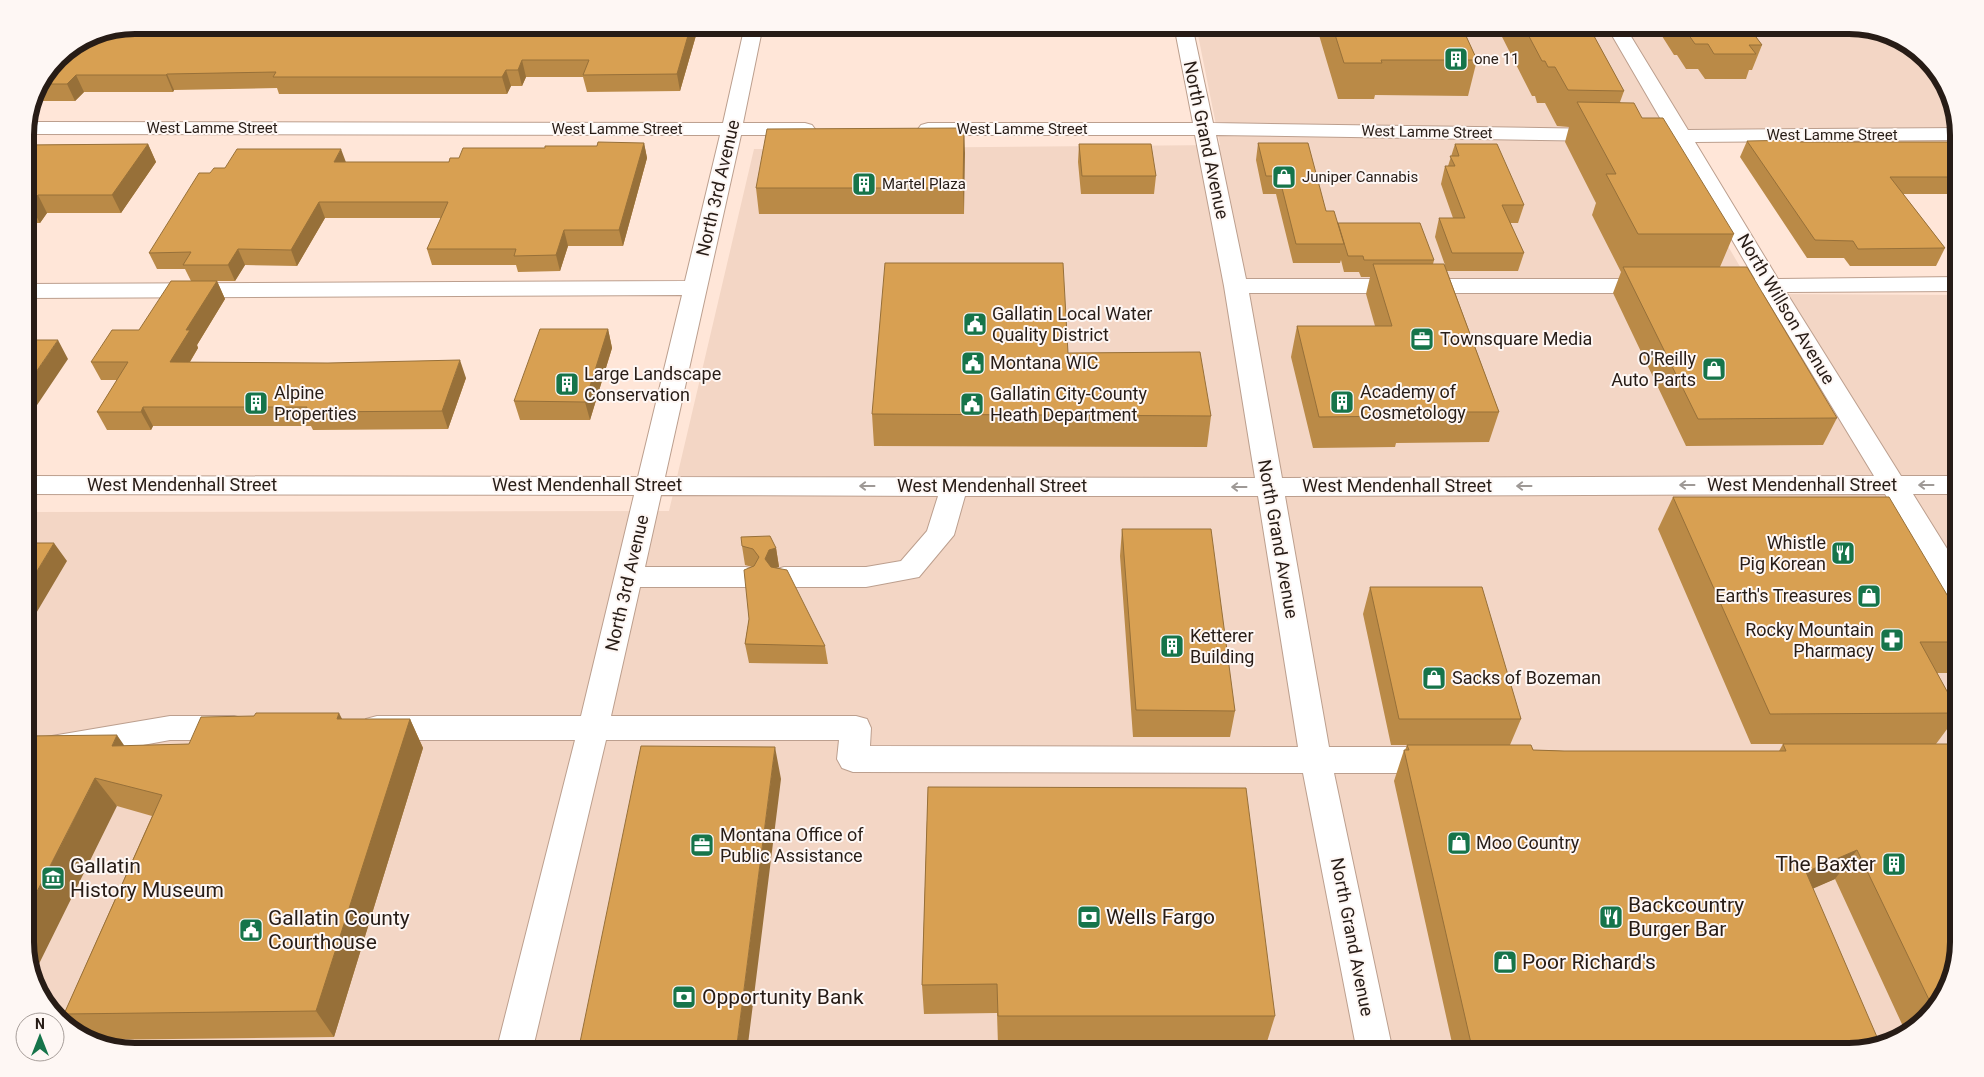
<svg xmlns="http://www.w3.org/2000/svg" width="1984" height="1077" viewBox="0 0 1984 1077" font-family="Roboto,sans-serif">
<rect width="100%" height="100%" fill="#ffe6d8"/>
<path fill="#f3d6c5" d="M1196,25h653l55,15 40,40 15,47 -299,3 96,164 203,1v648l-15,54 -40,40 -54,15h-1715l-55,-15 -40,-40 -15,-48v-437l644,-1 85,-362 466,-4z"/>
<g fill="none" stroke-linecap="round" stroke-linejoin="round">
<g stroke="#bc9f8e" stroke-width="2">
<path id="minor" d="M745,25h18l-20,98h62l7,2 3,4 -3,4 -7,2h-64l-76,342 590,1 -31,-192 -29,-151h-267l-7,-2 -3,-4 3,-4 7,-2h265l-19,-98h18l21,98 454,7 -61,-105h18l64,105 271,-2v12l-264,2 83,137 181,-2v14l-173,1 115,184h58v18h-46l46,74v35l-10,-4 -64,-105 -600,2 44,251h108l11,4 5,9 -5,9 -11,4h-103l59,279h-36l-54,-279 -450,-1 -11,-4 -5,-9 2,-19h-233l-74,312h-36l79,-312h-198l-11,-3 -4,-9 4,-9 11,-3h204l53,-221 -609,-1v-18l613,1 44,-182 -657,3v-14l660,-3 35,-146 -695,-1 2,-12 696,1zM1216,135l459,7 80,137h-35l-8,2 -4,5 4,5 8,2h43l111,183 -592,2 -33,-185h403l8,-2 4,-5 -4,-5 -8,-2h-406zM661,495l277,1 -11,35 -26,30 -35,6h-82l-10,3 -4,7 4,7 10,3h82l53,-10 35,-42 11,-39h293l40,251 -428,-1 1,-18 -4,-9 -11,-3h-245l29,-129h106l10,-3 4,-7 -4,-7 -10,-3h-101z
M170,716h64l11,3 4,9 -4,9 -11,3h-64l-124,23h-21v-26h21z"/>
</g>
<use href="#minor" fill="#fff" fill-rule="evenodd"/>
</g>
<path fill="#ba8a47" d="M135,25h564l-19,66 -93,1 -4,-15h-57l-4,9h-11l-4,8h-228l-2,-6 -103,2 -1,2h-89l-9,9h-43l1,-9 24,-35z
M1316,25h145l16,35 -9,36 -93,-1 -1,4h-36z
M1496,25h92l36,66 -4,11 22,16 92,116 -14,33 117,151 -14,27 -137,1 -73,-153 8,-21 -29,-57 4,-12 -31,-61 4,-15 -12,-1 -12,-23h-8l-2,-7h-3z
M1655,25h92l15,20 -10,25h-3l-3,9h-41l-7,-10h-12l-9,-14h-3z
M964,128v86h-205l-3,-26z
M1747,141l53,1h159v52h-56l42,54 -9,18h-86l-6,-8h-37l-67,-101z
M644,143l3,15 -24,88h-55l-8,25 -42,1 -2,-7h-84l-5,-16 14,-31h-116l-28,48 -52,-1 -10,16h-18l8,18 -28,46 1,3 -8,14 276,16 -18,51 -135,1 -2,-4h-158l-2,4h-44l-10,-18 20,-32h-16l-10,-18 48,-32 52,-49 -6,-12h-28l-8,-16 61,-80 15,-5 121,-6h103l10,-4 86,-10 52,-2z
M1258,143l80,80 96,37 -1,4 12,1 -10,-28 4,-19h14l-12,-34 4,-18h3l7,-22 69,61 -6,18h-8l14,30 -6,18h-71l52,141 -10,30 -93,1 -1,4 -82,1 -22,-91 6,-31h78l-9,-32 4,-17h-9l-2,-5h-15l-3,-12 -1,3h-47l-17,-69h-13l-7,-34z
M148,144l8,18 -35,51h-74l-7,10h-15v-78z
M1079,144l77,32 -2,18h-73l-3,-32z
M608,329l4,19 -22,72h-70l-6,-19z
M1068,353l143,63 -4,31 -333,-1 -2,-32z
M1673,497l286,118v49l-7,9h-15l22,40 -23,31 8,253 -37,38 -72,-156 -22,9 37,164h-396l-60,-271 10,-31h1l2,-5h-16l-28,-131 7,-27 151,132 -11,26 23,5 31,1h215l4,-7h-32l-93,-215z
M1122,529l113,182 -5,26h-97l-13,-181z
M742,546l34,2 3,19 -4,1 50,78 3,18 -79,-1 -4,-19 4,-25 3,-52 -7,-2z
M342,719h68l13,29 -89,289 -245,3 -25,-26 88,-198 -35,-10 -92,-70 99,10 65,-2z
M928,787l347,229 -9,29h-268l-1,-32 -73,1 -2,-29z"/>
<path fill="#977039" d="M691,25h8l-19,66 -3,-17z
M522,60l4,17 -4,9 -4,-16z
M506,70l5,16 -4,8 -5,-17z
M167,74l7,16 -1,2 -7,-17z
M76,75l8,17 -9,9 -8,-17z
M964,128l1,25 -1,61 -1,-26z
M644,143l3,15 -24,88 -4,-16z
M148,144l8,18 -35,51 -9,-18z
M341,149l6,16 -13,-3z
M38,195l9,18 -7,10 -10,-18z
M319,202l6,16 -28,48 -6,-16z
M564,230l4,16 -8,25 -4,-16z
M238,249l7,16 -10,16 -7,-16z
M217,281l8,18 -28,46 1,3 -19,32 -9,-18 16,-32z
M608,329l4,19 -22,72 -5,-18z
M58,340l10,19 -43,64v-35z
M460,360l6,18 -18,51 -6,-18z
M143,407l10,19 -2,4 -10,-18z
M54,543l13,18 -42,71v-41z
M776,548l3,19 -7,2 -7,-10 4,-9z
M339,713l15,29 -17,-23z
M410,719l13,29 -89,289 -18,-26z
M117,735l20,29 -25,-18z
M775,747l6,32 -34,273h-11z
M95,778l22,28 -84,170 -8,-27v-34z
M1857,850l-22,29 -50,22 21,-29z"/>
<path fill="#d8a052" stroke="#977039" d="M135,25h556l-14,49 -94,1 6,-15h-67l-4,10h-12l-4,7h-229l3,-5 -109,2 -1,1h-90l-9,9h-28l18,-27 36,-24z
M1332,25h129l16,35h-96l1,3h-38z
M1523,25h65l36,66 -56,-1 -13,-23h-7l-3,-6h-3z
M1679,25h68l15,20h-13l7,9h-42l-6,-10h-13l-9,-13h-4z
M1577,102l57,1 8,15h21l71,116h-96l-32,-60h10z
M964,128l-1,60h-207l11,-59z
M1798,140l2,2h159v35h-69l55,71 -87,1 -5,-8 -38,-1 -68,-99z
M598,142l46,1 -25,87h-55l-8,25 -42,1 2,-7h-89l21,-47h-129l-28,48 -53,-1 -10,16h-45l8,-13 -42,1 50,-80h11l4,-5h11l12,-19h104l-7,13h115l1,-4h9l4,-10h82v-2h52z
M1258,143h50l18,68h8l10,33h-48l-17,-68h-13z
M148,144l-36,51h-74l-8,10h-5v-60z
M1079,144h72l5,32h-74z
M1455,144h42l27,61h-22l22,48h-72l-13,-35h26l-20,-52h10l-5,-10h9z
M1338,223h82l14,37h-70l-1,-4h-15z
M885,263h178l5,90 132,-1 11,64 -339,-2z
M1373,264h71l55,148h-97l1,4 -84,1 -22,-91h95z
M1623,267h124l90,151 -139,1z
M171,281h46l-31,49h4l-20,32 158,1 132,-3 -18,51 -137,1 2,-5h-164l-2,5h-44l31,-50h-37l21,-32h27z
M540,329h68l-23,73 -71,-1z
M25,340h33l-33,48z
M1673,497h216l70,118v27h-39l39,71 -189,1z
M1122,529h89l24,182 -99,-1z
M770,536l6,12 -7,2 -4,9 6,8 16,3 38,76 -80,-2 4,-25 -5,-49 10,-4 5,-9 -6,-8 -11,-3 -1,-9z
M25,543h29l-29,48z
M1370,587h112l39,132h-122z
M256,713h83l-2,6h73l-94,292 -252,3 98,-219 -67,-17 -70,137v-179l92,-1 -5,11 77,-2 12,-27 53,-1z
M1783,744h176v199l-15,54 -11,11 -76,-158 -51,22 74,172 -30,8h-377l-69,-302h5l-2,-5h124l2,5 31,1h222z
M641,746l134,1 -39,305h-158z
M928,787l318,1 29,228h-277l-1,-32 -75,1z"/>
<defs><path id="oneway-shaft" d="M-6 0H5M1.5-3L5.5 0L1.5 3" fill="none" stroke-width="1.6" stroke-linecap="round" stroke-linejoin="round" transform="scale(1.25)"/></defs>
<g stroke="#9e9996">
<use href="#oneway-shaft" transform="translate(1687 485) rotate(180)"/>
<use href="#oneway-shaft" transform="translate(1926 485) rotate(180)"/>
<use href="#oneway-shaft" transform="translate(867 486) rotate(-180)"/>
<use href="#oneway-shaft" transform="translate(1524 486) rotate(180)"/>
<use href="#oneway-shaft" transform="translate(1239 487) rotate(180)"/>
</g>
<defs>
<g id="building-square" transform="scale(1.25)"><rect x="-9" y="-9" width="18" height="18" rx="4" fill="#16744a" stroke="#fef7f4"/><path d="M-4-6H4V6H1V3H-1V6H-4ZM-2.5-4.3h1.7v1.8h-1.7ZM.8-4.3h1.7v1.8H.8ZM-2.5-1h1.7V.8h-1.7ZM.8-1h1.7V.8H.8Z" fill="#fff"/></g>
<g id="shop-square" transform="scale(1.25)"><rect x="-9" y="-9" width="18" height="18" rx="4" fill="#16744a" stroke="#fef7f4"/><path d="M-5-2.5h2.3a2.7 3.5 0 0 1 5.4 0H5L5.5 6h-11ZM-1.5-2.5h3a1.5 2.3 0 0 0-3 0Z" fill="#fff"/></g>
<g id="civic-square" transform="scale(1.25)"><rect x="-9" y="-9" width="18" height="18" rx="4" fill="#16744a" stroke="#fef7f4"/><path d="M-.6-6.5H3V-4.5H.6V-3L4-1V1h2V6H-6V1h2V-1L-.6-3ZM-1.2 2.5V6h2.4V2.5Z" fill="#fff"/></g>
<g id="office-square" transform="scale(1.25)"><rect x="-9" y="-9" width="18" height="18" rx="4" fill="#16744a" stroke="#fef7f4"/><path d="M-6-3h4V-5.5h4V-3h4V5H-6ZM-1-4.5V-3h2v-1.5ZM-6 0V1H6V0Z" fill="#fff"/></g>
<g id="restaurant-square" transform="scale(1.25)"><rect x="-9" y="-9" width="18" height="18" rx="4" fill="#16744a" stroke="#fef7f4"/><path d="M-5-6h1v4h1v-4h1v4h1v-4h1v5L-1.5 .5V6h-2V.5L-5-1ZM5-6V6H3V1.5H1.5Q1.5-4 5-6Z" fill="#fff"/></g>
<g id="pharmacy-square" transform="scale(1.25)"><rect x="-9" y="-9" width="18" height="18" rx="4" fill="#16744a" stroke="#fef7f4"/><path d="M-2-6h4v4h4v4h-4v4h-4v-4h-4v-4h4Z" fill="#fff"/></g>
<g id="museum-square" transform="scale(1.25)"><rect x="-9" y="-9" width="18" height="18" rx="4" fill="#16744a" stroke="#fef7f4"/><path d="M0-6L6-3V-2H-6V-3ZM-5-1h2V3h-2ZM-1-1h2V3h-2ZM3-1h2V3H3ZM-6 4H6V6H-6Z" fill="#fff"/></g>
<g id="bank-square" transform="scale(1.25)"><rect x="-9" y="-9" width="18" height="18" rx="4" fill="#16744a" stroke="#fef7f4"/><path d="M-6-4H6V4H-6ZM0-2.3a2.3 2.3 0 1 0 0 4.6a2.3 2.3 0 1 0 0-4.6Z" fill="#fff"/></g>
</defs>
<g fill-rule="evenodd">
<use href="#building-square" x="1456" y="59"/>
<use href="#shop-square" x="1284" y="177"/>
<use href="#building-square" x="864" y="184"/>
<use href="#civic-square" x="975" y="324"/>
<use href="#office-square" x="1422" y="339"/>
<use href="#civic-square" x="973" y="363"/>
<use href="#shop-square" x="1714" y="369"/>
<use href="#building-square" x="567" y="384"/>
<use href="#building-square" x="1342" y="402"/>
<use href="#building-square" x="256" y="403"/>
<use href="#civic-square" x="972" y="404"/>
<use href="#restaurant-square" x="1843" y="553"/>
<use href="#shop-square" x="1869" y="596"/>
<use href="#pharmacy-square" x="1892" y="640"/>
<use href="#building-square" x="1172" y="646"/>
<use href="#shop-square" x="1434" y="678"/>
<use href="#shop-square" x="1459" y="843"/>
<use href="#office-square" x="702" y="845"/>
<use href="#building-square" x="1894" y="864"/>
<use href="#museum-square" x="53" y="878"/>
<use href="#bank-square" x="1089" y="917"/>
<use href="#restaurant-square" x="1611" y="917"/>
<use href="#civic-square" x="251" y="930"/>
<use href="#shop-square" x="1505" y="962"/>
<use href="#bank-square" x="684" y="997"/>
</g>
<g text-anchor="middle" stroke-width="4" stroke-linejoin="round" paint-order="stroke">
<g font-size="15" fill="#271c16" stroke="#fef7f4" text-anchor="start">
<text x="1474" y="64">one 11</text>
<text x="1302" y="182">Juniper Cannabis</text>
<text x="882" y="189">Martel Plaza</text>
</g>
<g font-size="15" fill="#271c16" stroke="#fef7f4">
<text x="212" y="133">West Lamme Street</text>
<text x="617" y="134">West Lamme Street</text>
<text x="1022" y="134">West Lamme Street</text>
<text transform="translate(1427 132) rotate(1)" y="5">West Lamme Street</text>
<text x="1832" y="140">West Lamme Street</text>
</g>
<g font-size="18" fill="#271c16" stroke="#fef7f4">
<text transform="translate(1206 140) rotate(78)" y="6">North Grand Avenue</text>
<text transform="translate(718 188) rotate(-77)" y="6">North 3rd Avenue</text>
<text transform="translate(1786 309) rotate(59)" y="6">North Willson Avenue</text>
<text x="182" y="491">West Mendenhall Street</text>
<text x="587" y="491">West Mendenhall Street</text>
<text x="1802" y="491">West Mendenhall Street</text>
<text x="992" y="492">West Mendenhall Street</text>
<text x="1397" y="492">West Mendenhall Street</text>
<text transform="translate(1278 539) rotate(80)" y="6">North Grand Avenue</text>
<text transform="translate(627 583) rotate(-77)" y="6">North 3rd Avenue</text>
<text transform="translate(1352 937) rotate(79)" y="6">North Grand Avenue</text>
</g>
<g font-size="18" fill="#271c16" stroke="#fef7f4" text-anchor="start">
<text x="992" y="320">Gallatin Local Water<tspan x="992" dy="21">Quality District</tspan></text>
<text x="1440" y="345">Townsquare Media</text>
<text x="1696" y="365" text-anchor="end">O'Reilly<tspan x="1696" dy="21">Auto Parts</tspan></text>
<text x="990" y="369">Montana WIC</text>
<text x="584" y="380">Large Landscape<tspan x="584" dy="21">Conservation</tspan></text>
<text x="1360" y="398">Academy of<tspan x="1360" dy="21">Cosmetology</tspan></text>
<text x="274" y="399">Alpine<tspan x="274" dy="21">Properties</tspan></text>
<text x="990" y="400">Gallatin City-County<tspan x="990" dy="21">Heath Department</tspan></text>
<text x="1826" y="549" text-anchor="end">Whistle<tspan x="1826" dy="21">Pig Korean</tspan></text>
<text x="1852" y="602" text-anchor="end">Earth's Treasures</text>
<text x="1874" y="636" text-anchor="end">Rocky Mountain<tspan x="1874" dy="21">Pharmacy</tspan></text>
<text x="1190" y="642">Ketterer<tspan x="1190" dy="21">Building</tspan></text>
<text x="1452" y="684">Sacks of Bozeman</text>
<text x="720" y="841">Montana Office of<tspan x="720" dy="21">Public Assistance</tspan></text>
<text x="1476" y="849">Moo Country</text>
</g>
<g font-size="21" fill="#271c16" stroke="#fef7f4" text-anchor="start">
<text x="1876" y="871" text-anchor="end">The Baxter</text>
<text x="70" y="873">Gallatin<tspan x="70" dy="24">History Museum</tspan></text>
<text x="1628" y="912">Backcountry<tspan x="1628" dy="24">Burger Bar</tspan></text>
<text x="1106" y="924">Wells Fargo</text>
<text x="268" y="925">Gallatin County<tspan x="268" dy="24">Courthouse</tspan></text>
<text x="1522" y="969">Poor Richard's</text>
<text x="702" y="1004">Opportunity Bank</text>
</g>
</g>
<path d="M0 0H1984V1077H0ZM135 34H1849A101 101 0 0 1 1950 135V942A101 101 0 0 1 1849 1043H135A101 101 0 0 1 34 942V135A101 101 0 0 1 135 34Z" fill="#fef7f4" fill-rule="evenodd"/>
<path fill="none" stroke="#271c16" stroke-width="6" d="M135 34H1849A101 101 0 0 1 1950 135V942A101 101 0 0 1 1849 1043H135A101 101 0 0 1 34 942V135A101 101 0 0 1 135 34Z"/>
<g transform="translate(40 1037)"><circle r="24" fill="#fef7f4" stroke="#a89f9b"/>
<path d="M0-4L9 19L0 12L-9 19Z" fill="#16744a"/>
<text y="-8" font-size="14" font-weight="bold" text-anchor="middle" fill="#271c16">N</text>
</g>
</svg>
